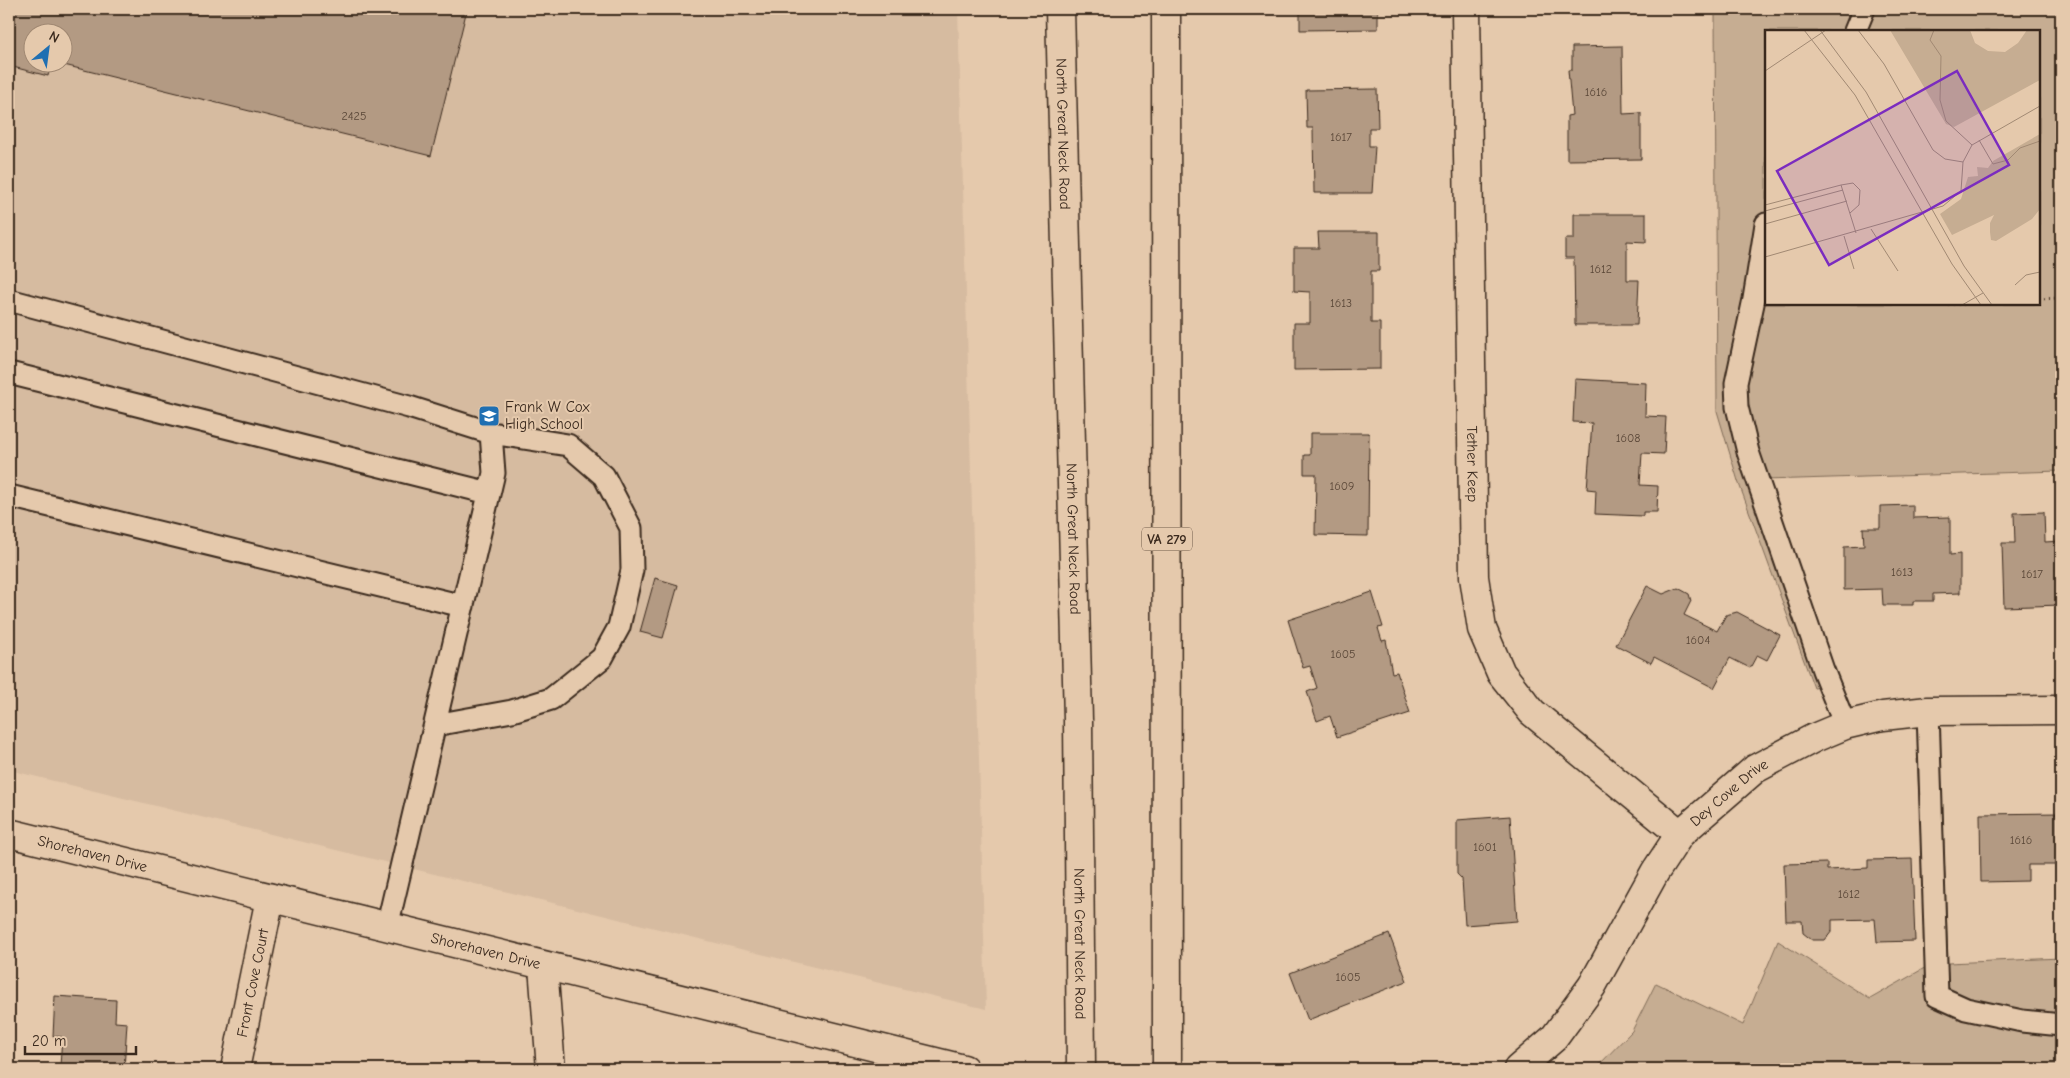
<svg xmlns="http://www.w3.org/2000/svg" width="2070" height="1078" viewBox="0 0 2070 1078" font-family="'Comic Neue',sans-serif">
<rect width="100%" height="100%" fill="#e5c9ac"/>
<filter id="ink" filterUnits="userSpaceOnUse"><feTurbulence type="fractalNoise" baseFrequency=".02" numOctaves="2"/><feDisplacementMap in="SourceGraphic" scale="10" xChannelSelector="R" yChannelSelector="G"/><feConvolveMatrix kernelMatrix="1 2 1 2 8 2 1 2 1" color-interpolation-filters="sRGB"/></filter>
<g filter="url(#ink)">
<path fill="#d6bba0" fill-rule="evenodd" d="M9,9h949l28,1000 -977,-239zM32,32h30v30h-30z"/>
<path fill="#c6ad92" stroke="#806c58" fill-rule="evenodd" d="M1715,9h346v462l-296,9 73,205 -24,3 -76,-207 -21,-70zM1766,31h273v273h-273z
M1917,759l24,4 7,200 113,-5v111h-466l37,-38 24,-48 87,42 35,-84 92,58 58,-33z"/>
<path fill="#b39a83" stroke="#3b2a1e" d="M9,9h458l-36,147 -379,-94h10v-30h-30v30h19l-3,14 -39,-10z
M1300,9h78v20l-78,1z
M1622,46l1,68 18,-1v46l-74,1v-44l5,-1 -4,-45h4v-23z
M1377,89l1,39h-9v18h6l-3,47h-58l-1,-65h-6l-1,-38z
M1574,214h72v28l-19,-1v39h12l-2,45h-62l-1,-67h-9v-19h9z
M1318,232h61v39h-8v52h9v46l-86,1v-47h16v-31l-16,-1v-43h25z
M1575,379l71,4 -1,33 21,1 -2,37 -22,-1 -2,32 18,1 -1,26h-14v4l-48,-2 1,-24 -9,-1 5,-66 -19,-1z
M1310,433h59l-1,103 -53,-1 1,-61h-12v-19h6z
M1913,505v13l37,-1v38l10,-1v39l-27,1v7h-20v4h-30l-1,-16 -38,1v-43l20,-1 -1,-18h17v-22z
M2044,512l1,30 16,-1v64l-57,2 -2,-64h13l-1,-30z
M655,578l23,7 -15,53 -23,-6z
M1647,586l16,8 15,-6 11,6 2,7 -7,14 33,16 9,-16 11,-3 43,23 -13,25 -10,-5 -7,13 -20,-10 -16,30 -60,-31 -3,6 -35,-18z
M1372,592l11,35 -5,1 4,13 4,-1 6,33 5,-1 13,41 -73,24 -7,-21 -13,5 -10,-29 10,-4 -7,-22 -7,2 -15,-48z
M2061,813v52h-33v16l-47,1 -1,-68z
M1510,816l7,105 -52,4 -3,-46 -5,-5v-54z
M1912,859l3,82 -38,1 -2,-23 -43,1v11l-7,9h-13l-9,-7 -1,-12h-16l-2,-57 43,-1v7l41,-2v-8z
M1389,934l18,47 -99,39 -18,-47z
M55,996l61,4 -1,22 12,1 -3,46h-74l1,-3h9l2,-29 -9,-1z"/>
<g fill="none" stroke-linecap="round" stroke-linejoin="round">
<g stroke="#3b2a1e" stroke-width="25">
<path id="service" d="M1855,31l9,-22
M1766,224l-12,75 -18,84 1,24 11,45 75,218 22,55
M9,300l400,107 82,26 3,40 -107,454
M9,373l480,120
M9,496l454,110
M1928,711l9,285 29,13 56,12 39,4
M435,725l77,-14 39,-12 51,-41 17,-31 13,-57 -1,-42 -27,-52 -36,-31 -77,-12"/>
</g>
<g stroke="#3b2a1e" stroke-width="31">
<g id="minor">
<path id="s1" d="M1466,9l8,568 8,52 19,44 31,39 148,122"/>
<path id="s2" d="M9,833l955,236"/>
<path d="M543,966l8,103"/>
<path id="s3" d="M235,1069l35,-171"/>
<path id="s4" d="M1518,1069l36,-31 38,-52 63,-114 25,-38 75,-65 59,-31 31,-13 38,-9 45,-5 133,-1"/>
</g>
</g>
<g stroke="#3b2a1e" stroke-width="31">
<g id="primary">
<path id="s5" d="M1060,9l18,711 3,349"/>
<path d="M1166,9l1,1060"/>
</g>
</g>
<path stroke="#3b2a1e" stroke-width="3" stroke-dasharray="1 4" stroke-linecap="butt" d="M2039,299l22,-1
M1933,304h34"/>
<use href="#service" stroke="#e5c9ac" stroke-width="21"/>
<use href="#minor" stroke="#e5c9ac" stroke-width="28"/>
<use href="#primary" stroke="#e5c9ac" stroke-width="28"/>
</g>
</g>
<defs>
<g id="school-square" transform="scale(1.125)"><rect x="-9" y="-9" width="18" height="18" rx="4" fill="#1f6fb2" stroke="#e5c9ac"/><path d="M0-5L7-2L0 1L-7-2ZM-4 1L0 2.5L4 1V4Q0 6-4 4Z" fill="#fff"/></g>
</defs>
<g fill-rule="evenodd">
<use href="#school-square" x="489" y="416"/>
</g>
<g text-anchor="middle" stroke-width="4" stroke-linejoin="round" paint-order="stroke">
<g font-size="12" fill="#594637">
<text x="1596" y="96">1616</text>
<text x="354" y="120">2425</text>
<text x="1341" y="141">1617</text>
<text x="1601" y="273">1612</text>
<text x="1341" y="307">1613</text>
<text x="1628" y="442">1608</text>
<text x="1342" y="490">1609</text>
<text x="1902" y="576">1613</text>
<text x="2032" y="578">1617</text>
<text x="1698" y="644">1604</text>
<text x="1343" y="658">1605</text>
<text x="2021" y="844">1616</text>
<text x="1485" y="851">1601</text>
<text x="1849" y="898">1612</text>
<text x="1348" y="981">1605</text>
</g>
<rect fill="#e5c9ac" stroke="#6e5a49" stroke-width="1" x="1142" y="527.5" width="50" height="23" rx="4"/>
<g font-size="14" font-weight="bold" fill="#3b2a1e">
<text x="1167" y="544">VA 279</text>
</g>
<g font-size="15" fill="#3b2a1e" stroke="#e5c9ac">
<text dy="5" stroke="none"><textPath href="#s5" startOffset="125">North Great Neck Road</textPath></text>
<text dy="5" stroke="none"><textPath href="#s1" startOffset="455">Tether Keep</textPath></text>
<text dy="5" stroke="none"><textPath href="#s5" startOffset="530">North Great Neck Road</textPath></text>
<text dy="5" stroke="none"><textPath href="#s4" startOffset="352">Dey Cove Drive</textPath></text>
<text dy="5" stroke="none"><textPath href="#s2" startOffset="86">Shorehaven Drive</textPath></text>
<text dy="5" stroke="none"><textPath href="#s5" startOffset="935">North Great Neck Road</textPath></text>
<text dy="5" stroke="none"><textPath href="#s2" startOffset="491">Shorehaven Drive</textPath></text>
<text dy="5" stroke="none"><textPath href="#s3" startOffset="88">Front Cove Court</textPath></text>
</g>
<g font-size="15" fill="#3b2a1e" stroke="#e5c9ac" text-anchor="start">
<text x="505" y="412">Frank W Cox<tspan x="505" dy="17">High School</tspan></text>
</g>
</g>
<g transform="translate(1765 30)">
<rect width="275" height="275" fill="#e5c9ac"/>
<path d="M125,0h80l5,13 13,8 17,1 13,-9 9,-13h13v50l-86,47 -8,-3zM275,104v75l-8,10 -36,22 -5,-1 -1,-8v-9l4,-8 -42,20 -12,-21 21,-15 7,-22 10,-1 -1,-9 11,1 5,-7z" fill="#c6ad92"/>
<path fill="none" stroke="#a18973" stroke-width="1" d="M39,0l51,65 97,169 29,41M55,0l46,62 98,174 28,39M93,0l26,34 49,86 12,9 18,3M169,0l-4,10 11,16 -1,44 6,21 26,24M0,41l61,-41M214,110l14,24 15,-4 12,-12 20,-7M76,155l12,-2 7,7 -1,15 -9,8M0,175l76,-20 15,48M0,181l78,-21M0,194l82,-23M106,199l27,42M79,206l10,33M0,227l178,-51 18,-15 2,-29 9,-17 68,-39M250,255l11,-10 14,-3M197,275l21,-12"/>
<path fill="#7b2cbf" fill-opacity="0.15" stroke="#7b2cbf" stroke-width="2.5" d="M192,41l52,94 -180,100 -52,-94z"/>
<rect width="275" height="275" fill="none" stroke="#3b2a1e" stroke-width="2.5"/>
</g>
<rect width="2070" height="1078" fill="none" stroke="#e5c9ac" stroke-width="30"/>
<rect x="15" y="15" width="2040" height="1048" fill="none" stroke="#3b2a1e" stroke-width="2" filter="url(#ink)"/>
<g transform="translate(48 48) rotate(29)"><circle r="24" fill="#e5c9ac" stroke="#a18973"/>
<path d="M0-4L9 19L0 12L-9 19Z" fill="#1f6fb2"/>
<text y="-8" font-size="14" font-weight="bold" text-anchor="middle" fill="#3b2a1e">N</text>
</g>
<path d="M25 1046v8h111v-8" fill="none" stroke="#3b2a1e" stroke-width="2.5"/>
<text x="32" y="1046" font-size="15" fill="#3b2a1e" stroke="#e5c9ac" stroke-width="4" paint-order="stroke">20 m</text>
</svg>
